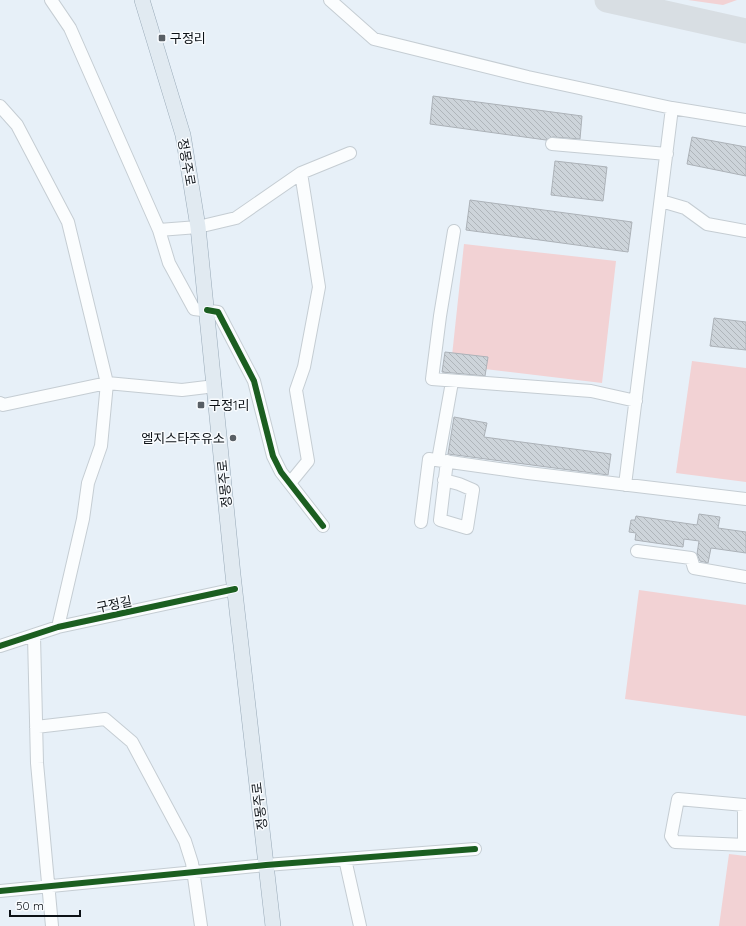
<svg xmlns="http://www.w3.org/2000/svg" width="746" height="926" viewBox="0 0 746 926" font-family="Quicksand,'Noto Sans KR',sans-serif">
<defs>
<pattern id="building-back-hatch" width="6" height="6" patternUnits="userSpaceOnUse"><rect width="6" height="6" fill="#cdd4da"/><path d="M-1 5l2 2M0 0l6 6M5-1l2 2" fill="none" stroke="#afb5ba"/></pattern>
</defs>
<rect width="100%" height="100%" fill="#e7f0f8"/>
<path fill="#f2d2d4" d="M688,0h49l-14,5z
M464,244l152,17 -14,122 -151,-18z
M692,361l54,7v114l-70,-9z
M639,590l107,15v111l-121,-17z
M729,854l17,2v70h-27z"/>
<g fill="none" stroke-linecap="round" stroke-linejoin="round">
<path stroke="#d8dee3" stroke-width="25" d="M607,0l139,31"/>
</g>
<path fill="url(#building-back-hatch)" stroke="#acb2b8" d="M433,96l149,20 -2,23 -27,-2 -7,3 -116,-16z
M692,137l54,10v29l-59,-12z
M555,161l52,6 -4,34 -52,-6z
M470,200l162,22 -4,30 -162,-22z
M714,318l32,4v28l-36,-4z
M445,352l43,5 -3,19 -43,-4z
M454,417l33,6 -3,14 127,17 -3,21 -160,-21z
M699,514l21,3 -2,11 28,4v21l-35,-5 -3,15 -8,-2 -3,-7 2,-13 -15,-2 -1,8 -48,-7 1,-7 -7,-1 2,-12h4l1,-4 61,9z"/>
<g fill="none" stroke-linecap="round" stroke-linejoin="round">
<g stroke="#c5cdd3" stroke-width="14">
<path id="minor" d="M51,0l19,28 89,202 10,33 25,46 24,3 36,69 19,75 8,16 42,54
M330,0l44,39 154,38 144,31
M0,106l17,19 51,97 39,161 -6,63 -13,37 -5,36 -25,108
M552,144l115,10
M661,201l24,7 22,16 39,7
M159,230l39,-3 38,-9 65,-45 49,-20
M454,231l-14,85 -8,63 159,12 45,10
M0,403l3,2 104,-22 75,7 33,-4
M438,460l14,-78
M444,480l15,4 14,6 -6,38 -27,-8 7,-59
M290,483l18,-22 -12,-71 8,-23 15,-80 -18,-114
M625,485l47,-377 74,12
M421,522l8,-63 99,14 218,26
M637,551l54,7 3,10 52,9
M34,636l3,127 15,163
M0,646l58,-19 177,-38
M36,727l69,-8 27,23 53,99 7,22 9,63
M744,845v-40l-66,-6 -7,37 4,6 71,3
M345,859l15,67
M0,891l266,-26 209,-16"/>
</g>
<g stroke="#98a9b7" stroke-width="16">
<path id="major" d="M142,0l41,135 15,92 35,348 40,351"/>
</g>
<use href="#minor" stroke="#fbfdfe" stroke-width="12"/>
<use href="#major" stroke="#e1eaf1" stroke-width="15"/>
<g stroke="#f8fbfe" stroke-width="8">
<path id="cycleway" d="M207,310l11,2 36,69 19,75 8,16 42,54
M0,646l58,-19 177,-38
M0,891l266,-26 209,-16"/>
</g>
<use href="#cycleway" stroke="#1b5e20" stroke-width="6"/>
</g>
<g fill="#595f65" stroke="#f8fbfe" stroke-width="1.5">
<rect x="158" y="34" width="8" height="8" rx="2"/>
<rect x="197" y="401" width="8" height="8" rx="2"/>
<circle cx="233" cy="438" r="4"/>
</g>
<g text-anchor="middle" stroke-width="3" stroke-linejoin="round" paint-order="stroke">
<g font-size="13" fill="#0c1116" stroke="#f8fbfe" text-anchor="start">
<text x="170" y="43">구정리</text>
<text x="209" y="410">구정1리</text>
<text x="225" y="443" text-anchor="end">엘지스타주유소</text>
</g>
<g font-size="13" fill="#0c1116" stroke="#f8fbfe">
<text transform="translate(187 162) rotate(80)" y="5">정몽주로</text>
<text transform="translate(224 484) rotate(-96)" y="5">정몽주로</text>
<text transform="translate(114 604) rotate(-12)" y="5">구정길</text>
<text transform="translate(259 806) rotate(-97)" y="5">정몽주로</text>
</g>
</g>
<path d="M10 910v6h70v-6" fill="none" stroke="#0c1116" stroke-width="2"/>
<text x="16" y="910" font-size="12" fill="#0c1116" stroke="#f8fbfe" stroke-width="3" paint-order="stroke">50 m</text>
</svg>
